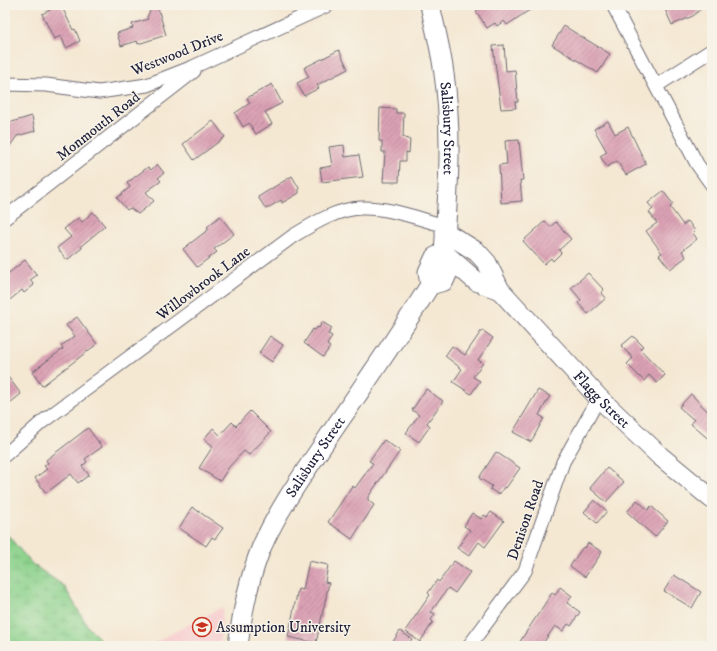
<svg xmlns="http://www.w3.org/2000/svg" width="717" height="651" viewBox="0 0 717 651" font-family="'IM FELL DW Pica',serif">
<defs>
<pattern id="wetland-marsh" width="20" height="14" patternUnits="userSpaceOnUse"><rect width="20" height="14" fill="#8cd28c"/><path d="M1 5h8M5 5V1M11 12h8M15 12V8" fill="none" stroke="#78b47a"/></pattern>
<pattern id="building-hatch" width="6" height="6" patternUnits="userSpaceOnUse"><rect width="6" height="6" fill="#dca2b5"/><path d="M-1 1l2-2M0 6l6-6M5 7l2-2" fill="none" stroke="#b28494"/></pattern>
</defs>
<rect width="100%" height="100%" fill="#f7f3e8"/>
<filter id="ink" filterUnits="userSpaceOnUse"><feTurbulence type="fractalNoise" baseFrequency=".025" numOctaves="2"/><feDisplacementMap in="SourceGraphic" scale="8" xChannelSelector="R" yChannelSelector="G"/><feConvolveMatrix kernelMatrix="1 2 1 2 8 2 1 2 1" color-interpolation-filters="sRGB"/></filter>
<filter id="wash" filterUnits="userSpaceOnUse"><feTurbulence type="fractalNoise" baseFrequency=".012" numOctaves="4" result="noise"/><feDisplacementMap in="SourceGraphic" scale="16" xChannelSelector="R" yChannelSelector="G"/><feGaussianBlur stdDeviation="0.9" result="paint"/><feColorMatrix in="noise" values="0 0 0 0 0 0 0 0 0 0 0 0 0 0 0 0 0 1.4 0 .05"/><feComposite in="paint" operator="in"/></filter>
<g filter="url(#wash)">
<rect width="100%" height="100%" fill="#f4e8d3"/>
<path fill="#f7cfd0" d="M220,608h3l-4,38h-71z"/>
<path fill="url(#wetland-marsh)" stroke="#577a64" d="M5,532l27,32 32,22 24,41 19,19h-102z"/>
<g id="blocks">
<path fill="url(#building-hatch)" d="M47,5h14l12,25 2,-1 5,12 -14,7 -5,-12 -7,3 -12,-25 8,-4z
M153,5h4l9,30 -28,9 -1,-3 -16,5 -4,-13 16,-5 -1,-4 16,-5 -1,-2z
M486,5h51l-30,20 -3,-4 -7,5 -2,-3 -8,5 -11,-17z
M663,5h42l-12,11 -21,9z
M564,26l46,28 -12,19 -46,-28z
M504,45l2,26 9,-1 3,32h-3l1,6 -15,1 -8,-63z
M339,50l9,19 -31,16 2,3 -15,8 -7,-13 12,-6 -5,-9z
M272,84l10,19 -17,9 7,12 -16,10 -7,-11 -6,4 -8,-14 15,-10 -3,-5z
M380,108l16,1v4h8l-1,24 7,3 -1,13 -3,-1v9h-6l-1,21h-16l2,-30h-3v-11h-3z
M32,116l3,15 -18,5 -12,17v-29z
M213,121l12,16 -31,23 -11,-16z
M608,121l7,13 13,-7 18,37 -20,11 -9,-14 -10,6 -7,-11 7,-4 -13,-23z
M519,140l4,40h-3l2,21 -21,2 -2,-38 8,-1 -2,-23z
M344,145l1,12 14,-2 4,22 -41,5 -2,-14 12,-2 -3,-19z
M157,164l7,9 -6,5 3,3 -15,11 8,9 -16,13 -8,-6 -3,2 -10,-12 13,-11 -3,-4 21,-16 3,3z
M292,176l7,12v5l-17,10 -1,-3 -15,9 -8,-12z
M663,191l10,13 -3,3 13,18 5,-4 7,10 -2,2 4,6 -15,12 4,6 -16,12 -11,-14 3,-2 -16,-22 11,-8 -8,-11 4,-3 -5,-6z
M93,212l12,14 -24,20 1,2 -15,12 -10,-12 14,-11 -7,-8 14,-11 4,4z
M220,216l14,18 -20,15 3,3 -20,15 -14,-18 26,-20 -2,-2z
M545,221l5,6 6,-5 15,17 -12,11 2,3 -8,8 -2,-3 -7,6 -21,-23z
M25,260l12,15 -7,5 4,5 -10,8 -2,-3 -17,14v-28z
M588,273l16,17 -3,2 5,6 -18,16 -10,-11 3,-3 -10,-12z
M77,317l20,27 -55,42 -10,-14 31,-23 -2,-3 14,-10 -9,-11z
M322,322l10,6 -4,6 4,2 -5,9 3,2 -7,10 -19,-14 9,-14 2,1 2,-3 2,1z
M482,330l11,8 -15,22 5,3 -10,14 7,4 -9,13 -18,-12 9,-13 -17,-13 7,-10 13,9z
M270,336l13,9 -11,17 -13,-9z
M633,336l10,10 -3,3 25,26 -8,8 -8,-8 -5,6 -17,-17 6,-6 -12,-12z
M5,373l16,21 -16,13z
M426,389l17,12 -16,22 3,3 -11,16 -13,-9 13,-18 -7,-5z
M538,390l12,6 -11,19 5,3 -13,24 -18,-10z
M691,394l21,22v26l-21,-18 3,-4 -15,-13z
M250,411l21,21 -22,23 -5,-4 -15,16 -9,14 -21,-13 14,-22 -9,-7 9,-11 7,7 12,-13 4,4z
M88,428l14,19 -17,12 2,3 -5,4 7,9 -11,8 -7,-9 -25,19 -11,-15 12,-9 -3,-3 4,-3 -2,-3z
M384,440l16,11 -32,46v3l6,5 -22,34 -24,-17 24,-36 3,2 18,-25 -4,-2z
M496,452l24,16 -14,20 -2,-1 -5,8 -9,-6 2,-3 -13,-8z
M607,468l17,14 -18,20 -16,-14z
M594,500l13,11 -10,12 -13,-11z
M637,500l11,10 3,-4 17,15 -13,16 -28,-25z
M192,507l31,21 -8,11 -3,-2 -6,9 -27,-18z
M491,512l13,9 -19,26 -6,-5 -10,14 -12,-8 13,-18 -6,-4 8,-13 9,6 3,-4 3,2z
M588,543l14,9 -17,25 -15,-11 13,-19 2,1z
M309,561l19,4 -3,17 4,1 -13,60 -28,-6 10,-48 5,1z
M454,561l16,11 -15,21 -7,-5 -17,24 4,2 -4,6 2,2 -13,20 -15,-11 25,-36 -2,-2 9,-13 2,2z
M674,575l27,17 -9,16 -28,-17z
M560,587l12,9 -5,7 13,9 -9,14 -3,-2 -5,7 -8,-5 -14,20h-24l35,-53 3,2z
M400,631l12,8 -5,7h-17z"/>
</g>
</g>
<g filter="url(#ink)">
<use href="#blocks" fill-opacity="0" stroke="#6c6770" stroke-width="1"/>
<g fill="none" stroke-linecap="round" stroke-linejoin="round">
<g stroke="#6c6770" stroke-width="15">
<path id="street" d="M613,5l84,159 15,21
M5,84l41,1 53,7 48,-7 46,-18 135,-62
M656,86l56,-36
M5,218l189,-147
M5,455l37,-33 251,-186c20,-12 43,-27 68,-28 28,-1 58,11 85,18
M469,646l56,-75 38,-109 36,-64"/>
</g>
<g stroke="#6c6770" stroke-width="21">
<g id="secondary">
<path id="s1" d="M430,5c5,23 11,45 14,69 9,59 4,120 0,179l32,28 24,9"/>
<path id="s2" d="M445,232l32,20 10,11 13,27 99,108 61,58 52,43"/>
<path id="s3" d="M238,646c4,-34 11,-68 24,-100 18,-40 45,-77 69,-113 34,-49 68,-98 99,-148l14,-4 7,-16 -7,-12 -9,4 -7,15 2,13"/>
</g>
</g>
<use href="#street" stroke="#fff" stroke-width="13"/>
<use href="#secondary" stroke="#fff" stroke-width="19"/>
</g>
</g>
<defs>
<g id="university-ring" transform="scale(1)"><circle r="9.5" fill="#f7f3e8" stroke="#c8321e" stroke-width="1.5"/><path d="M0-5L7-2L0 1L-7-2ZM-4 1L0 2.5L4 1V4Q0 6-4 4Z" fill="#c8321e"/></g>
</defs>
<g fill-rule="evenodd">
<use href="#university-ring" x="202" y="627"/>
</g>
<g text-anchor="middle" stroke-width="3" stroke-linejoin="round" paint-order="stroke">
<g font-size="15" fill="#22223b" stroke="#f7f3e8">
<text transform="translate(177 53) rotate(-22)" y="5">Westwood Drive</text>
<text transform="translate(98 126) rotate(-38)" y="5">Monmouth Road</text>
<text dy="5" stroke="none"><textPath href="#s1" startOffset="125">Salisbury Street</textPath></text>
<text transform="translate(203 283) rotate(-37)" y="5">Willowbrook Lane</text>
<text dy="5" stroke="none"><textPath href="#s2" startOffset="232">Flagg Street</textPath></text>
<text dy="5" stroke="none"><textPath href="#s3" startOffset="207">Salisbury Street</textPath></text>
<text transform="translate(525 520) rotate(-71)" y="5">Denison Road</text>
</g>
<g font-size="15" fill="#22223b" stroke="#f7f3e8" text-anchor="start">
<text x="216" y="632">Assumption University</text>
</g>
</g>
<rect width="717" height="651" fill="none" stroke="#f7f3e8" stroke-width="20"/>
</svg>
